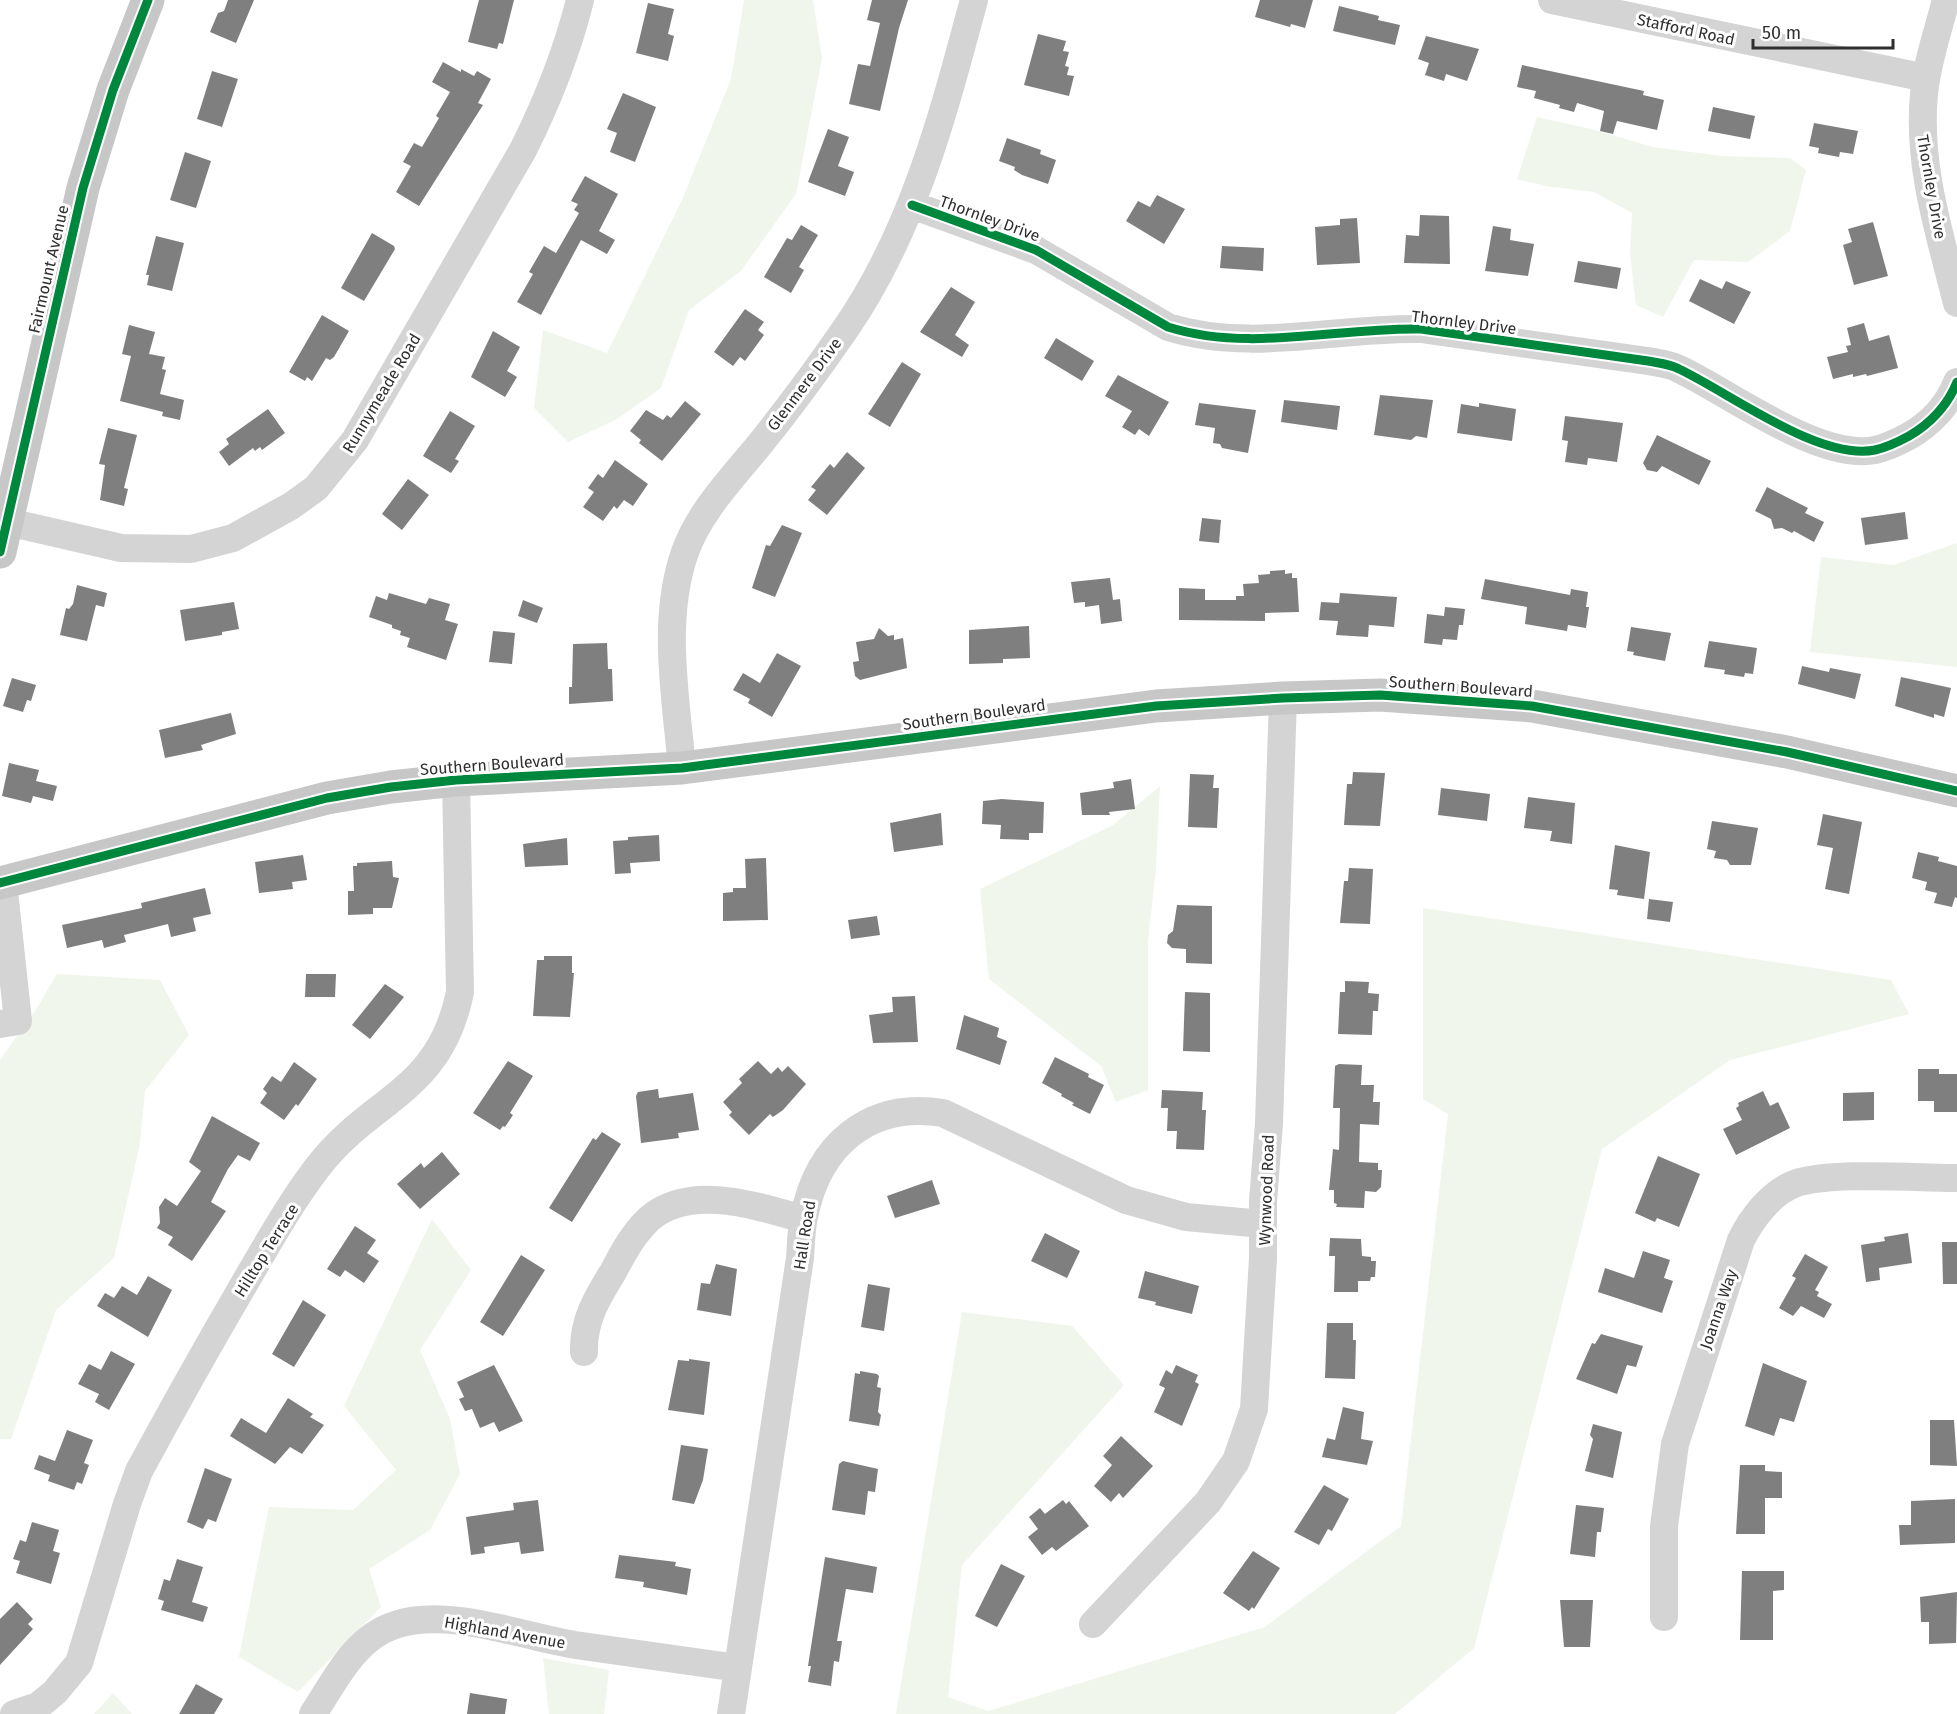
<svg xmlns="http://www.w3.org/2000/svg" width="1957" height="1714" viewBox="0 0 1957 1714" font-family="'Fira Sans',sans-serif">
<rect width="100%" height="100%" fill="#fff"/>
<path fill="#f0f6ec" d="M744,0h69l9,58 -26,136 -55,77 -52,39 -28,78 -44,31 -49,23 -34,-34 9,-78 64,23 75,-153 49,-121z
M1537,117l54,12 62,18 69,9 68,2 16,12 -16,61 -42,31 -54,-2 -31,57 -27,-12 -6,-51 2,-41 -38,-21 -49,-6 -28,-7z
M1957,543v124l-147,-15 11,-95 72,8z
M1160,786l-4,82 -8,74v148l-32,12 -15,-36 -112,-87 -9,-90 133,-64z
M1423,908l468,72 18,34 -179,46 -128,89 -128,499 -79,66h-499l66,-402 110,14 52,59 -162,180 -14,132 40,14 277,-84 136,-101 47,-412 -25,-15z
M57,974l103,6 29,55 -44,56 -5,53 -26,114 -58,52 -45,129h-11v-379l37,-52z
M432,1219l39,51 -51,80 30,69 10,55 -30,56 -61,39 12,38 -83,85 -59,-35 30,-150 84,3 43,-40 -52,-64z
M543,1658l66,12 -5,44h-55z
M113,1693l19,21h-38z"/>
<path fill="#7f7f7f" d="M228,0h26l-18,43 -26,-11 8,-19 6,-2z
M479,0h35l-11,44 -4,-1 -2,6 -29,-7z
M872,0h36l-9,28 -19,83 -31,-7 9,-40 12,2 10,-43 -13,-3z
M1260,0h53l-8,28 -14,-4 -1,3 -35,-10z
M648,3l26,6 -6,25 6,2 -6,25 -32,-8z
M1339,6l40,10 -1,4 22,5 -5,20 -62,-14z
M1038,34l28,7 -3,10 6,1 -4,14 4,1 -2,8 7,1 -5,20 -45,-11z
M1426,36l53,13 -12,32 -21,-7 -2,7 -19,-6 4,-12 -11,-4z
M443,62l18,10v-3l13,7 3,-5 14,8 -13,24 5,2 -64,101 -23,-14 15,-26 -8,-4 11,-19 8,4 17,-29 -3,-2 14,-24 -18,-10z
M1522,65l122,26 -1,4 21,5 -7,30 -40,-9 -4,13 -13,-3 4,-20 -27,-8 -3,9 -15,-4 1,-3 -26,-7 2,-7 -19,-4z
M212,71l26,8 -16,48 -25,-8z
M623,93l33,14 -21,55 -25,-10 7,-19 -10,-4z
M1713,107l42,9 -5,23 -42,-8z
M1814,123l44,8 -5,23 -13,-2 -1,5 -21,-4 1,-5 -10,-2z
M828,129l21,8 -11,29 16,6 -9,24 -37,-14z
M1007,138l34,12 -1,4 16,6 -8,24 -26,-9 -8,-5 1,-3 -16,-6z
M185,152l26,9 -15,47 -26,-8z
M585,176l33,18 -19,37 16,9 -8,14 -26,-14 -40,75 -24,-13 16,-28 -4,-2 15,-26 12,7 23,-40 -5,-3 4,-6 -7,-3z
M1157,195l28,14 -21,35 -38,-23 12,-20 12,6z
M1420,215l29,1 1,48 -46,-1 2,-28 13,1z
M1357,218l3,45 -43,2 -2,-38 25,-2v-6z
M1873,222l15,54 -34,9 -11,-40 9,-3 -4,-13z
M801,225l17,10 -19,32 5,3 -13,23 -27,-16 23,-39 5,2z
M1493,226l18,3 -1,11 24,4 -6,32 -43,-5z
M372,233l22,13 1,3 -31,52 -23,-13z
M156,236l28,7 -12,48 -25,-6 2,-10h-3z
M1222,246l42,2 -1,23 -43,-3z
M1578,261l43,7 -4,21 -43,-7z
M1700,279l22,10 4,-8 25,11 -17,32 -45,-23z
M951,287l24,15 -20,33 14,10 -7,12 -42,-25z
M745,309l19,13 -6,8 6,5 -19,26 -5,-4 -7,9 -19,-14z
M322,315l27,16 -15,26 -4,3 -4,-2 -14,23 -5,-4 -2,4 -16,-9z
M1864,323l5,18 20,-6 9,33 -31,8 -1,-2 -13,3v-3l-20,5 -6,-22 21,-5 -2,-6 5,-1 -4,-17z
M129,325l26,7 -6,22 16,3 -3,12 4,1 -6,24 24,6 -4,20 -18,-4 1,-4 -43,-11 11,-45 -9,-2z
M493,331l27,16 -13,24 10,6 -12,20 -34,-20z
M1056,338l38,23 -12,20 -38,-23z
M902,362l19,12 -31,53 -22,-13z
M1118,375l51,27 -20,34 -10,-7 -4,6 -13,-8 10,-16 -27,-15z
M1380,395l53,5 -6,38 -11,-2 -5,4 -37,-5z
M1284,400l56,6 -3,24 -56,-8z
M685,401l16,13 -39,47 -23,-18 2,-3 -11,-9 16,-21 17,10 4,-5 4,3z
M1199,403l57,7 -8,43 -26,-5 -2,-4 -7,-1 2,-15 -20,-3z
M1479,403l37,6 -4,32 -55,-8 4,-29 18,3z
M268,409l17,24 -23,17 -2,-3 -5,4 -2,-3 -24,18 -10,-14 10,-8 -3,-5z
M450,411l25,15 -20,33 4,2 -8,12 -28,-17z
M1565,416l58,7 -6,39 -29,-4 -1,7 -22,-3 3,-21 -6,-1z
M108,428l29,7 -13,53 4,1 -4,17 -24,-6 5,-35 -6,-1z
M1657,435l54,26 -12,24 -37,-19 -5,6 -10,-2 -4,-7z
M847,452l18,16 -38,47 -19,-15 8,-10 -5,-3 19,-23 4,4z
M615,460l33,24 -15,22 -9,-6 -7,9 -3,-3 -11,15 -20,-14 11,-15 -6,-4 10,-14 5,4z
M408,479l21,16 -27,35 -20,-16z
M1767,487l41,21 -3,5 19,9 -10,20 -20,-11 -2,2 -10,-5 -8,1 -3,-10 -16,-8z
M1905,512l3,27 -43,6 -4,-27z
M1202,518l19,2 -2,23 -20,-2z
M782,525l20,8 -27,64 -23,-9 14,-43 4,1z
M1285,570v4l7,-1v5h5l2,34 -34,1v8l-86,-1v-32l26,1v11h31v-4h8l-1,-12 16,-1 -1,-8 12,-1v-3z
M1110,578l3,22 7,-1 2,22 -21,3 -2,-19 -14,2v-5l-11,1 -3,-21z
M1485,579l85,16 1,-6 17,3 -2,15h3l-3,21 -18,-3 -1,6 -42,-7 2,-17 -46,-8z
M77,585l30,8 -3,14 -8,-2 -9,36 -27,-6 6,-27 3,1 4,-5z
M389,593l37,11 3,-6 21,6 -5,16 13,4 -12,36 -39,-13 3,-9 -10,-3 1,-4 -9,-3v-3l-23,-8 7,-21 11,4z
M1340,593l57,4 -3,30 -25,-2 -1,12 -32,-2 2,-14 -19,-1 2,-18 18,1z
M523,600l20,8 -6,15 -19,-7z
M234,602l5,27 -17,3v3l-37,6 -5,-31z
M1445,607l20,2 -2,16h-4l-2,15 -14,-1 -1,6 -18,-2 3,-29 17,2z
M1029,626l1,32 -27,1v4l-34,1v-34z
M1631,627l40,6 -6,28 -32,-6 1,-3 -7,-1z
M879,628l9,8 6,-1v5l9,-2 4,30 -47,12 -5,-4 -2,-14 6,-1 -3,-19 18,-3z
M493,631l22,2 -3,31 -23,-2z
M1709,641l48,7 -4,26 -8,-1 -1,4 -20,-3 1,-4 -21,-3z
M607,643l1,26h4l1,32 -44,3v-17h3l1,-43z
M777,653l24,13 -29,51 -24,-14 2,-4 -17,-9 10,-17 17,10z
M1802,666l27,6 1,-4 31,6 -6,25 -57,-15z
M1901,677l50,11 -7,29 -10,-3v4l-39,-12z
M12,678l24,7 -5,16 -4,-1 -4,12 -20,-6z
M231,713l5,21 -35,11 2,5 -38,8 -6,-28z
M9,763l30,7 -3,11 21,5 -4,15 -20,-5 -2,7 -29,-7z
M1353,772l32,1 -5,53 -36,-1 3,-41h5z
M1190,774l24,1 -1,13h6l-2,40 -29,-1z
M1131,779l4,30 -26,3 1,3h-28l-2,-22 34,-5 -1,-6z
M1441,788l49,6 -3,27 -49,-6z
M1528,797l47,6 -3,41 -22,-3 2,-10 -28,-3z
M1002,799l42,3 -1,31h-14v7l-29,-1 1,-14 -19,-1 1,-23z
M941,813l2,32 -49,7 -4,-29z
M1823,814l39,8 -13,72 -24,-5 8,-41 -16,-3z
M1712,821l46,7 -7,37h-21l-3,-5 -13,-2 2,-7 -9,-2z
M659,835l1,26 -30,2 1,10 -16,1 -2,-33 15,-1v-3z
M567,838l1,27 -43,2 -2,-23z
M1615,845l35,7 -6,47 -27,-4 1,-5 -9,-1z
M1918,852l21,5 -1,4 19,5v32l-2,-1 -3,10 -18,-4 3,-10 -12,-3 2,-8 -15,-4z
M303,855l4,25 -15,2 1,7 -34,4 -4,-31z
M766,858l2,62 -45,1v-28l10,-1v-4h13l-1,-29z
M392,861l1,16 6,1 -7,30h-19v6l-25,1v-24h6l-1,-25h4v-3z
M1349,868l24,1 -3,55 -30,-1 4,-42h4z
M205,888l6,26 -18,4 3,13 -25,6 -3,-13 -44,11 2,7 -22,6 -2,-8 -35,8 -5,-23 80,-17 -1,-5z
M1649,899l24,3 -3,20 -23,-3z
M1177,905l35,1v58l-26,-1v-14l-14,-1 -5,-5 1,-8 5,-4z
M877,916l3,19 -29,4 -3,-19z
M544,956h28v17h2l-4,44 -37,-1 4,-56h7z
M306,974h30l-1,23h-30z
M1345,981l24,1 -1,11 11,1 -1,17h-5l-1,24 -34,-1 2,-42h5z
M385,984l19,13 -34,42 -18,-14z
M1185,992l25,1v59l-27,-1z
M915,996l3,46 -45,1 -4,-28 24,-3 -1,-15z
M964,1015l35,13 -2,9 10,4 -7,24 -44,-16z
M1055,1057l34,17 -1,3 16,8 -14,29 -18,-9 2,-2 -13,-7 1,-2 -20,-11z
M508,1061l25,15 -23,37 3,2 -8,12 -2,-1 -3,4 -27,-17z
M758,1061l13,13 7,-7 4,5 6,-6 18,18 -23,26 -10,7 -3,-3 -21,21 -20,-20 3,-3 -9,-10 19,-19 -3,-4z
M294,1062l23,17 -19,27 -2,-2 -12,16 -24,-17 7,-10 -4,-4 9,-13 9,6z
M1339,1064l23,1 -1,20h13l-1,17h7l-1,23 -19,-1 -1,38 19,1v7h4l-1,17 -5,5 -11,-1 -1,17 -28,-1 1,-3 -3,-1v-13h-5l4,-41 6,1 1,-42h-7l2,-42z
M1918,1069h21v5h18v38h-23v-11h-16z
M658,1089l1,9 34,-5 6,37 -21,3 1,5 -38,5 -5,-47 2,-4z
M1162,1090l41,2 -1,18h4l-2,40 -28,-1 1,-18h-10l1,-23h-7z
M1763,1091l7,15 8,-4 12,26 -54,27 -13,-26 19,-9 -6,-12 3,-2 -1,-3z
M1874,1092v28l-31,1v-28z
M212,1116l48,27 -10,18 -12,-6 -10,14 -17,33 15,9 -34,50 -24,-16 5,-8 -16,-9 3,-5 -1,-16 6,-9 12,8 24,-35 -12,-9z
M602,1132l19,12 -49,78 -23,-14 44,-70 3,2z
M442,1152l18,22 -40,35 -23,-25 24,-21 3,5z
M1658,1156l42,18 -21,53 -22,-9 -2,4 -20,-9z
M932,1180l8,24 -45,14 -8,-22z
M355,1226l21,14 -9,13 12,8 -15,22 -19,-13 -5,7 -13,-8z
M1045,1233l35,18 -13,27 -36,-17z
M1908,1233l4,30 -33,5 1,12 -14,2 -5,-37 24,-4 -1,-4z
M1330,1238l31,1 1,17 9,1v4h5l-1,16h-4l-1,4h-12v11h-24l1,-36h-6z
M1942,1242h15v42h-14z
M1643,1251l27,9 -6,18 9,3 -11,32 -64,-21 7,-24 29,10z
M1805,1254l23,13 -13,23 4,2 -2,4 15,8 -8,14 -23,-12 -8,10 -14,-8 17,-30 -4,-2z
M521,1255l24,15 -42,66 -23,-14z
M716,1264l21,5 -6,47 -34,-6 4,-27 9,1z
M1145,1271l54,15 -7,28 -37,-9 1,-3 -18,-4z
M148,1276l24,14 -24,47 -51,-31 8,-13 9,5 8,-12 15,9z
M868,1284l22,4 -6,43 -23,-4z
M303,1300l23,15 -32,52 -22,-13z
M1327,1323h26v17h3l-1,39 -30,-1z
M1601,1334l42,12 -7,21 -9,-2 -10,29 -41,-15 16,-36 3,1z
M111,1351l24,13 -26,46 -14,-8 4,-8 -21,-10 11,-20 12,6z
M689,1359l21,3 -6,53 -36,-5 10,-50 11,1z
M1763,1363l44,18 -13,41 -14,-4 -6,18 -29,-10z
M494,1365l29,56 -24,11 -5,-10 -14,6 -8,-19 -7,2 -6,-12 5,-2 -7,-15z
M1176,1365l22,10 -3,7 4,2 -17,42 -28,-14 11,-24 -6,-3 7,-15 6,4z
M860,1371l17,3 2,2 -2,11 4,1 -3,24 3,3 -2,11 -30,-5 6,-48 5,1z
M288,1398l25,16 -3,3 14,8 -22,29 -12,-7 -15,17 -45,-28 11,-18 25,15z
M1343,1407l21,5 -3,27 12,2 -6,24 -45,-8 5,-19 8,2z
M1930,1420h24l3,46 -27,-1z
M1593,1424l29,8 -9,46 -28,-7 8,-32 -3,-4z
M67,1430l26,10 -9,23 5,2 -7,19 -5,-2 -3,8 -26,-9 2,-6 -16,-6 5,-14 16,6z
M1121,1436l32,30 -30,32 -4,-5 -8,9 -17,-16 18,-21 -9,-9z
M681,1445l27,4 -5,31 -9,24 -22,-4z
M843,1461l35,8 -3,23 -7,-1 -3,24 -33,-5 7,-46z
M1740,1465h25v6l17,1v26h-17v36h-29z
M205,1468l27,11 -16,43 -8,-3 -5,10 -16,-7z
M1324,1485l25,14 -17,32 -4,-2 -9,16 -25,-13z
M1955,1499v44l-55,2 -1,-20h12v-24z
M538,1500l6,51 -23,3 -2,-12 -35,5 1,6 -14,2 -5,-38 48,-7 -1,-7z
M1063,1500l3,4 3,-3 20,25 -33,25 -4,-4 -10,8 -14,-18 10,-8 -9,-12 11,-9 5,6z
M1576,1505l28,3 -3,24h-4l-2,25 -25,-3z
M32,1522l27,8 -6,21 7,2 -9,31 -35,-11 4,-12 -7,-2 7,-19 6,2z
M1253,1551l27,17 -26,41 -2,-2 -3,4 -26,-18z
M619,1555l57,7 -1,4 16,3 -4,26 -44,-8 1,-5 -29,-4z
M825,1557l52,10 -4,26 -27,-4 -9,52h5l-3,21 -5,-1 -3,25 -23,-4 3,-16h-3z
M177,1559l26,8 -11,35 16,5 -5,15 -42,-12 3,-9 -6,-2 6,-20 6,2z
M1001,1564l24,12 -28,51 -22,-11z
M1742,1571h42v19l-11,1v49h-33z
M1957,1592l-1,51 -27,1v-22h-8l-1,-25z
M1560,1600h33l-3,47h-26z
M17,1602l16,17 -5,5 5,5 -33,36v-46z
M196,1684l27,15 -9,15h-35z
M470,1693l37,6 -2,15h-38z"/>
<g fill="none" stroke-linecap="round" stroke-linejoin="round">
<path stroke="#d4d4d4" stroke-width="28" d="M1552,0l374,78
M1946,0c-8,31 -19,62 -22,94 -7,71 16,141 33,209
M912,205l124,45 132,77c82,26 169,0 253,2l227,32c10,2 22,3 31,8 51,24 140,92 196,81 13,-3 23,-8 34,-14 21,-12 39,-31 48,-54
M8,522l113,26 70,1 42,-11 58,-32 25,-18 39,-48 168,-290c24,-48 44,-98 57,-150
M682,768c-6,-70 -21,-148 3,-216 14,-40 48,-75 75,-108 29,-36 57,-74 84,-113 69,-99 99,-216 130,-331
M0,1024l18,-3 -15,-139
M584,1352c-1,-32 13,-54 29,-80 10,-19 20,-38 36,-53 41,-36 108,-13 154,0
M1664,1617v-91l11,-82 66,-204c11,-22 30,-47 53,-56 35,-13 123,-6 163,-6
M1093,1624l115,-122 28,-41 18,-52 9,-151v-56l6,-79 14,-425
M14,1714l24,-8 17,-14 24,-29 48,-159 12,-33c33,-61 66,-120 101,-180 24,-41 48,-85 77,-123 54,-71 123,-75 143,-176l-4,-212
M313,1714c22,-33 41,-76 82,-89 53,-18 126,11 180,20 54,8 109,15 163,23
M731,1714l69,-456c1,-13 1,-28 4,-41 14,-72 65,-116 139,-104l183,87 60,17 77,7"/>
<path stroke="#c7c7c7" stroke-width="33" d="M0,552l83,-364 30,-98 35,-90
M0,883l327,-85 64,-11 65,-7 226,-12 474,-62 127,-8 97,-3 152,11 255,46 170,39"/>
<g stroke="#fff" stroke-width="13">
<path id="cycleway" d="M912,205l124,45 132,77c82,26 169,0 253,2l227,32c10,2 22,3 31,8 51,24 140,92 196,81 13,-3 23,-8 34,-14 21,-12 39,-31 48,-54
M0,552l83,-364 30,-98 35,-90
M0,883l327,-85 64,-11 65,-7 226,-12 474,-62 127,-8 97,-3 152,11 255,46 170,39"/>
</g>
<use href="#cycleway" stroke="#00873e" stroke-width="9"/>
</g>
<g text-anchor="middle" stroke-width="6" stroke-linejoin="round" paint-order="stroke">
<g font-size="16" fill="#2f2f2f" stroke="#fff">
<text transform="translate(1686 29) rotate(12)" y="6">Stafford Road</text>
<text transform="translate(1932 187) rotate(80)" y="6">Thornley Drive</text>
<text transform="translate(990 218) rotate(20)" y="6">Thornley Drive</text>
<text transform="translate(48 269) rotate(-77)" y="6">Fairmount Avenue</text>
<text transform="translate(1464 322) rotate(7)" y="6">Thornley Drive</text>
<text transform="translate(804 384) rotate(-53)" y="6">Glenmere Drive</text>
<text transform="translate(381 393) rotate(-59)" y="6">Runnymeade Road</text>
<text transform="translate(1461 686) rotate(4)" y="6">Southern Boulevard</text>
<text transform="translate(974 714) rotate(-8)" y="6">Southern Boulevard</text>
<text transform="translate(492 764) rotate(-4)" y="6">Southern Boulevard</text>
<text transform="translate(1266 1190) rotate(-88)" y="6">Wynwood Road</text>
<text transform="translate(804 1235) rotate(-81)" y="6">Hall Road</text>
<text transform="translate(266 1250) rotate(-58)" y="6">Hilltop Terrace</text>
<text transform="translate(1718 1309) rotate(-71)" y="6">Joanna Way</text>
<text transform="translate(505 1632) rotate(10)" y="6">Highland Avenue</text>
</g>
</g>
<path d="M1753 39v9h140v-9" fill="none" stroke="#2f2f2f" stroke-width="3"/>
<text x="1762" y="39" font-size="18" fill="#2f2f2f" stroke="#ffffff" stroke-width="4.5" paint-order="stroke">50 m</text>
</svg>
